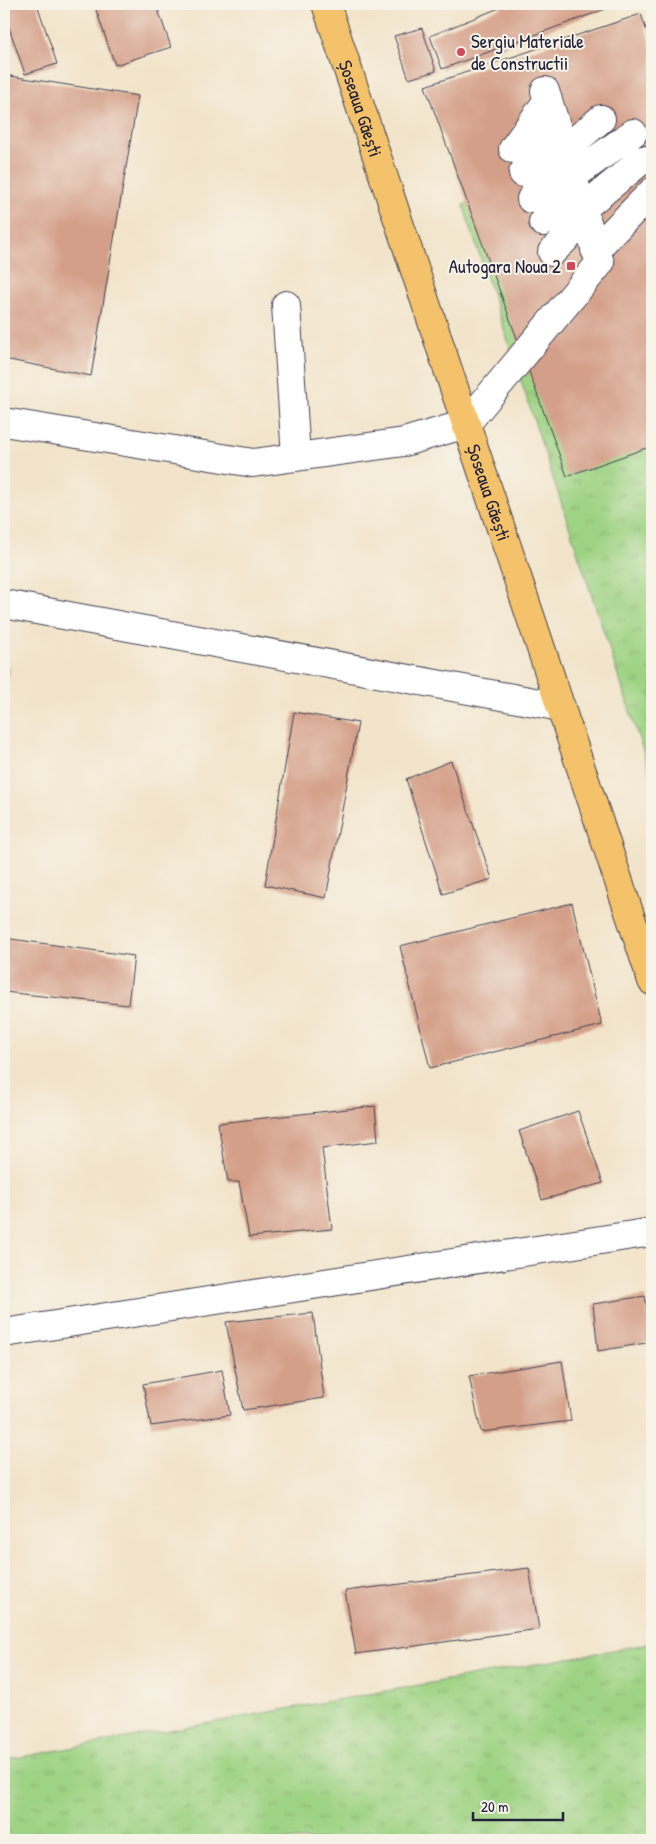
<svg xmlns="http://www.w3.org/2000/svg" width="656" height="1844" viewBox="0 0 656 1844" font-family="'Patrick Hand',sans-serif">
<defs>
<pattern id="grass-tufts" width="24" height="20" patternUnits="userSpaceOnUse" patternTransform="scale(1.25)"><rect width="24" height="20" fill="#9fd384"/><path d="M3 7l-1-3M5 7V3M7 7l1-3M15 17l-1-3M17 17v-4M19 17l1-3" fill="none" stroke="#89b573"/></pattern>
</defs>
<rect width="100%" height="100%" fill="#f7f3e8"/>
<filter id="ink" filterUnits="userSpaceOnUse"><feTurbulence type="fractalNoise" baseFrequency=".02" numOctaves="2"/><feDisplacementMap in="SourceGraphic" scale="10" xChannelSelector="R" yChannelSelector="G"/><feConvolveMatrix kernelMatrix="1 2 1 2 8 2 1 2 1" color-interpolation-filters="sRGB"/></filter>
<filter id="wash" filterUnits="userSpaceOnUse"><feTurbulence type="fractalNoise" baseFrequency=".0096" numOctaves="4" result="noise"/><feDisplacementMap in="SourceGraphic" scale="20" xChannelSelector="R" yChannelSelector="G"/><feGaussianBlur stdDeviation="1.12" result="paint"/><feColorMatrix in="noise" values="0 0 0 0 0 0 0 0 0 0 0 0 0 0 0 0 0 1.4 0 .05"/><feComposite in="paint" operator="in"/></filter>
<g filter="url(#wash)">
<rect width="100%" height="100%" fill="#f2e4ca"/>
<path fill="url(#grass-tufts)" stroke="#607a60" d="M652,146v632l-189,-573z
M652,1643v197h-648v-80z"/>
<g id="blocks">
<path fill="#d49f88" d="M11,4h26l20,60 -32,10 -21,-61v-7z
M94,4h62l15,43 -56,18z
M509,4h110l-177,65 -12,-33z
M641,14l11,33v399l-85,30 -142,-390z
M422,28l14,43 -27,8 -15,-43z
M4,75l134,21 -47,280 -87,-17z
M4,667l6,1 -5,28h-1z
M294,712l64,11 -32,175 -61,-13z
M451,761l41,118 -49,15 -37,-115z
M572,903l30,122 -172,43 -30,-122z
M4,938l130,18 -6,49 -124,-13z
M375,1106l3,35 -56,7 10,81 -83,8 -10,-55h-11l-10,-59z
M578,1111l25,72 -61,17 -23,-69z
M645,1296l7,46 -54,9 -5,-47z
M313,1313l11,85 -81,12 -17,-88z
M562,1361l9,60 -90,11 -12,-56z
M222,1370l8,45 -79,11 -8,-42z
M529,1568l10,61 -183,25 -11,-63z"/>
</g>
</g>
<g filter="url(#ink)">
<use href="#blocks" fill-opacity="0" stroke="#413f50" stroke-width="1"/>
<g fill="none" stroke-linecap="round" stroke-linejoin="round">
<g stroke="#413f50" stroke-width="30">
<path id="minor" d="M513,149l35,-49
M564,150l37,-31
M523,173l35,-40
M572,177l61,-44
M531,199l37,-36
M582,209l60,-49
M543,222l33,-32
M595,250l57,-58
M552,252l34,-33
M286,305l10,152
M4,422l249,41 151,-21 62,-18 134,-161 -55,-172
M4,604l557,103
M4,1333l648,-101"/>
</g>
<g stroke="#413f50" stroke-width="30">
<g id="major">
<path id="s1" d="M326,4l326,977"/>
</g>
</g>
<use href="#minor" stroke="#fff" stroke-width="28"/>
<use href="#major" stroke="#f4c26a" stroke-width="28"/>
</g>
</g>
<g fill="#d1495b" stroke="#f7f3e8" stroke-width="2">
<circle cx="461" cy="52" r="5"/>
<rect x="566" y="261" width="10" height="10" rx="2.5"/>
</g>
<g text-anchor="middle" stroke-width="4" stroke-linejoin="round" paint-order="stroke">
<g font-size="19" fill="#22223b" stroke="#f7f3e8" text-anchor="start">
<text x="471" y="48">Sergiu Materiale<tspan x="471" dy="22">de Constructii</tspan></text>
<text x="561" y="273" text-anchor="end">Autogara Noua 2</text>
</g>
<g font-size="19" fill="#22223b" stroke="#f7f3e8">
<text dy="7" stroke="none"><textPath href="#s1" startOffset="110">Șoseaua Găești</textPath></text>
<text dy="7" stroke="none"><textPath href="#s1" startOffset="515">Șoseaua Găești</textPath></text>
</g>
</g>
<rect width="656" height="1844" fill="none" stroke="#f7f3e8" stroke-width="20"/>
<path d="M473 1812v8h90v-8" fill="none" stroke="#22223b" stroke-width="2.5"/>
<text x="481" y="1812" font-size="15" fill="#22223b" stroke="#f7f3e8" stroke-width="4" paint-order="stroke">20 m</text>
</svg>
